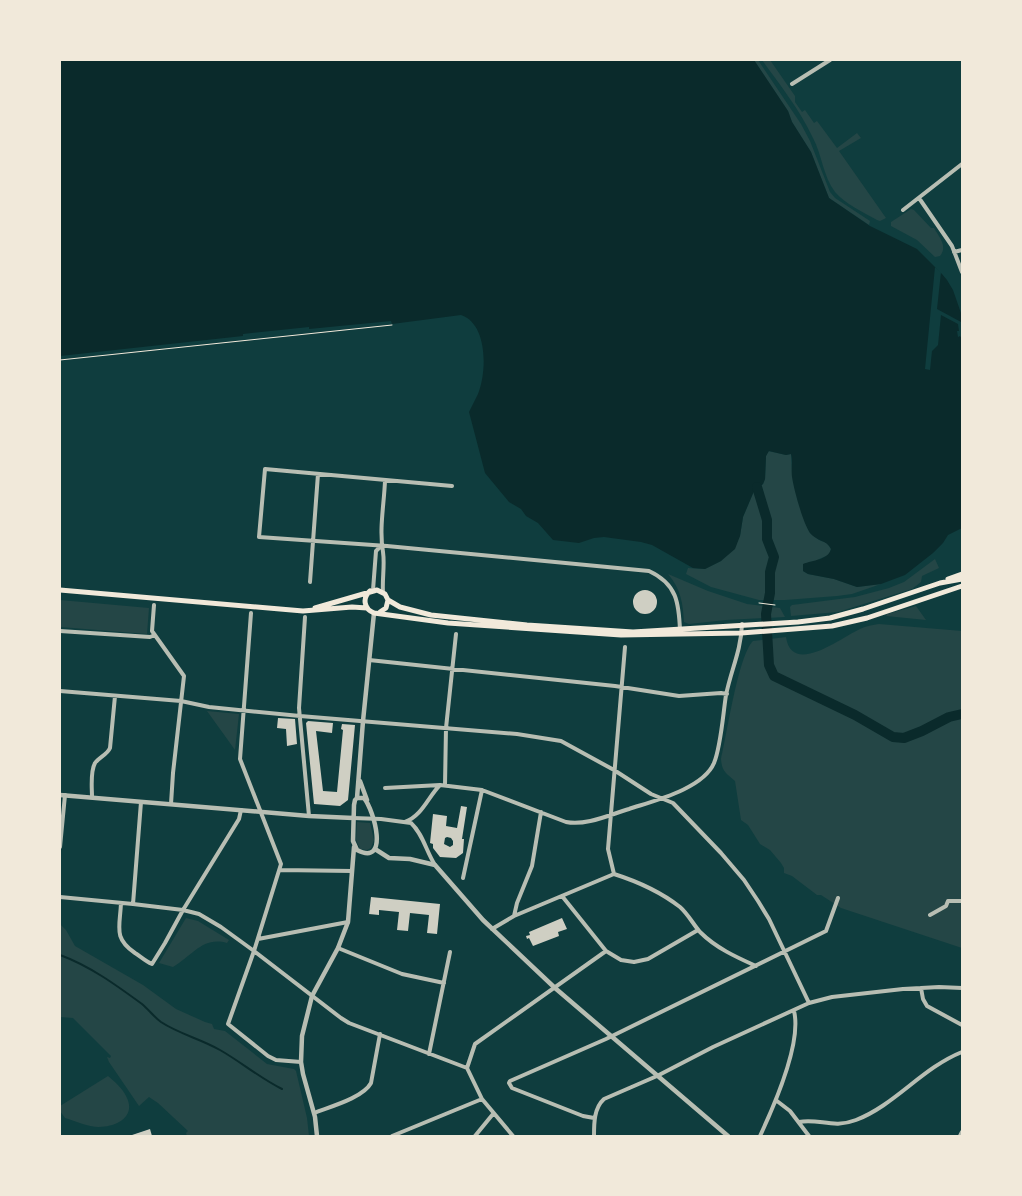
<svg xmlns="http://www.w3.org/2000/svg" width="1022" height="1196" viewBox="0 0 1022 1196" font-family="'Archivo Narrow',sans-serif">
<rect width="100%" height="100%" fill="#0f3d3e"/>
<path fill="#244646" d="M754,60h4l43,64 9,17 20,51 5,6 35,23 -1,4 -40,-27 -18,-46 -19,-30 -4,-11z
M762,60h8l25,36v6l7,10 3,-2 9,13 3,-2 20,27 20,-15 4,5 -22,13 47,67 -6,3 -3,-1c-14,-8 -32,-16 -42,-28 -12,-16 -13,-37 -22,-54 -13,-28 -33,-53 -51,-78z
M911,209l3,1 17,18h3c5,9 14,18 6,28l-5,1 -18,-17 -26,-14v-4z
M768,451l18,4 5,-1 1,19 18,60 9,7 8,3 4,6 -2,6 -10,4 -16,12 5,3 26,5 23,8 24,-3 -29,10 -15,2 -52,4h-26l-48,-13 -25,-13 2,-6 17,1 16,-8 19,-25 3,-19 11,-26 9,-7 2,-5 1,-23z
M935,559l4,9 -17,8 -1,6 -9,7 -74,23 -47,4 -1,-9 2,-2 63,-8 34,-9 15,-6z
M668,574l40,17 39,13 33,4 5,9 -59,3 -37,4 -5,-2c-1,-18 -3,-33 -16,-48z
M60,600l89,8 -2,26 -87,-7z
M916,606l10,14 -40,-4 1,-2z
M879,624l83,7v317l-121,-40 -20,-13h-4l-25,-19 -8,-3v-5l-3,-5 -11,-13 -10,-6 -12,-19 -7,-5 -6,-39c-9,-8 -13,-9 -14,-22 6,-24 17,-103 32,-118l33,-4c6,40 56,0 74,-8 6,-3 13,-4 19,-5z
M207,711l32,3 -4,36z
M357,822l13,1 4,17 -3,8 -4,2 -7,-1 -4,-9z
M186,918l12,3 31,19 -2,3c-24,-7 -34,12 -54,24l-14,-4z
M60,924l6,6 9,16 68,39 33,24 29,13 7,2 2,5 11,2 42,33 27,5 2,2 11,47 2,18h-122l-1,-3 2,-2 -30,-28 -9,-6 -10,9 -30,-44 -2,-5 3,1 1,-2 -38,-38 -13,-1z
M108,1076c7,6 14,12 18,20 11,20 -9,31 -27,31 -11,0 -23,-6 -34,-9l-5,-7v-5z"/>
<path fill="#0a2a2b" d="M60,60h694l34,51 4,11 19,30 18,46 41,28 47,23 25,25 5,6 6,10 9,26v212l-14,7 -5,8 -10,10 -28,22 -24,9 -24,3 -23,-8 -26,-5 -5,-3v-7c10,-4 25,-4 28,-15 -4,-9 -15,-8 -21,-16 -7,-10 -16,-43 -18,-56 -1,-7 1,-16 -1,-23l-5,1 -17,-4 -3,5 -1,23 -2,5 -9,7 -11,26 -3,19 -5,13 -14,12 -16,8 -12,-1 -41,-23 -11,-3 -37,-5 -10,1 -15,5 -26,-3 -15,-17 -12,-7 -5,-7 -12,-7 -24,-29 -16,-61c3,-6 6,-12 9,-18 9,-22 10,-70 -17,-79l-69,9 -1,-3 -82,8v-2l-66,7v2l-183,20z"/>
<path fill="#0f3d3e" d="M935,267l6,5 -4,37 24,13 1,17 -2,-3 -2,1 -1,-6h2l-1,-7 -17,-9 -3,30 -6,6 -2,19 -5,-1z"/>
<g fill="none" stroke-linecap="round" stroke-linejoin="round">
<path stroke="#0a2a2b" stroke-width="2" d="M60,955c30,11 56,30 82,49 6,5 12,13 19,18 18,12 40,17 59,28 21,12 40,28 62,39"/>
<path stroke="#0a2a2b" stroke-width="10" d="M757,487l10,33v19l7,18 -4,15v21l-4,21 3,51 5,11 81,39 38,22 11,1 18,-7 27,-14 13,-3"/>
</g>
<path fill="#cfcfc3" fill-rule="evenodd" d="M633 602a12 12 0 1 1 24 0a12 12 0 1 1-24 0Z
M278,718l17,1 2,25 -10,2 -1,-17 -9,-1z
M308,721l25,2 -1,10 -16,-2 7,60 14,1 6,-62 -2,-1 1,-5 13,1 -7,75 -8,6 -26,-2 -8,-81z
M461,806l6,1 -5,32h2l-1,14 -7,5 -16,-1 -7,-9v-4l-3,-1 3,-29 14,2 -1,10 11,2zM447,837l4,1 2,3v4l-3,2 -6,-3 1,-6z
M371,897l69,7 -3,30 -10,-1 2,-18 -19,-2 -2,18 -11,-1 2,-18 -20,-2v5l-10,-1z
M562,918l5,11 -9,3 1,4 -26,10 -4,-8 -2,1 -1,-3 4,-1 -1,-3z
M150,1129l2,7h-23z"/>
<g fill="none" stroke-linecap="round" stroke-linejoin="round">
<path stroke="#f1e9da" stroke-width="1" d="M60,360l332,-35
M759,603l16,2"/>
<path stroke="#b8beb3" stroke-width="4" d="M792,84l38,-24
M919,198l33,48 10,26
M903,210l59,-46
M954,252l8,-2
M452,486l-187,-17 -6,68 128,9 262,25c28,13 30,32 31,60
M310,582l8,-108
M373,590l3,-39 5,-5
M383,592c-1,-13 2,-27 0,-40 -4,-23 1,-47 2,-71
M154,605l-2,26 32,45 -11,97 -2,31
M251,613l-11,146 41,105 -27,87 -26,73 40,32 8,4 25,2
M305,617l-6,91 10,108
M60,631l90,6 5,-2
M369,660l246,26 64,10 42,-3 6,1
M60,691l121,10 28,6 91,9 217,18 44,7 53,29 37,24 22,9 48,50 23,27 14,21 11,18 40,84
M445,785l1,-57 10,-94
M385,788l55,-3 42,5 84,32c20,4 43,-7 63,-13 24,-8 74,-20 85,-46 7,-17 9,-49 12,-68 5,-25 15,-44 16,-71
M92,797c0,-10 -2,-25 3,-34 4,-6 12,-8 15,-15l5,-52
M353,818l28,1 30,4c12,11 15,28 24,42
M405,822c17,-6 23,-25 35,-37
M60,847l5,-52
M280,870l72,1
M614,874l-6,-25 17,-202
M463,878l19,-88
M562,896l44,55 15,9 13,2 14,-3 50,-29
M60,897l73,7 50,6 16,4 22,13 33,24 87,67 8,5 118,45 15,31 31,37
M121,903c-1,24 -8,35 14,50 5,3 10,8 17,11l13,-21 18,-33 56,-91 2,-9
M133,904l8,-102
M930,915l16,-9 2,-5h14
M514,916l3,-13 15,-37 9,-54
M492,929l22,-13 100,-42c22,7 48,19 66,33 8,7 13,17 20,25 16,16 36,25 56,34
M258,939l90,-17
M338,948l64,26 42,9
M921,988l2,11 4,7 35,19
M429,1054l21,-102
M467,1068l8,-24 131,-93
M777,1101l13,10 19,25
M314,1113c15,-6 49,-15 57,-30l9,-49
M594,1118l-11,-2 -71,-28 -3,-5 1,-2 96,-42 220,-108 12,-33
M799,1122c20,-4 34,7 57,-2 39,-15 66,-52 106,-68
M392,1136l90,-37
M475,1136l18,-22
M594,1136c0,-13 0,-28 10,-37l53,-23 56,-29 96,-44 23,-6 71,-8 36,-2 23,1
M760,1136c14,-30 42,-93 34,-125
M960,1136l2,-4"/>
<path stroke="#b8beb3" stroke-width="4.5" d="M360,781l7,19
M60,795l249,21 44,2
M357,798l6,-77 11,-108
M357,798h7c10,12 26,69 -7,52l-4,-9 1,-36 1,-5z
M375,849l14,9 21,1 25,6 48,55 72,68 173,148
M317,1136l-2,-19 -12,-43 -2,-12 1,-26 10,-40 26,-48 10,-26 6,-75"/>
<path stroke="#f1e9da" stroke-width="5" d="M948,579l14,-5
M60,590l243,21 49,-4 15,1
M370,591c-8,7 -6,18 4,22l74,10 173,12 120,-2 91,-7 35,-8 95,-32
M388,600l12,7 31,8 96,10 106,7 165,-10 32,-4 33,-9 77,-26 22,-4
M315,608l62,-18 8,4 3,6 -2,8 -6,4"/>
</g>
<rect width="1022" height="1196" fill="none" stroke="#f1e9da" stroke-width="122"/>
</svg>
